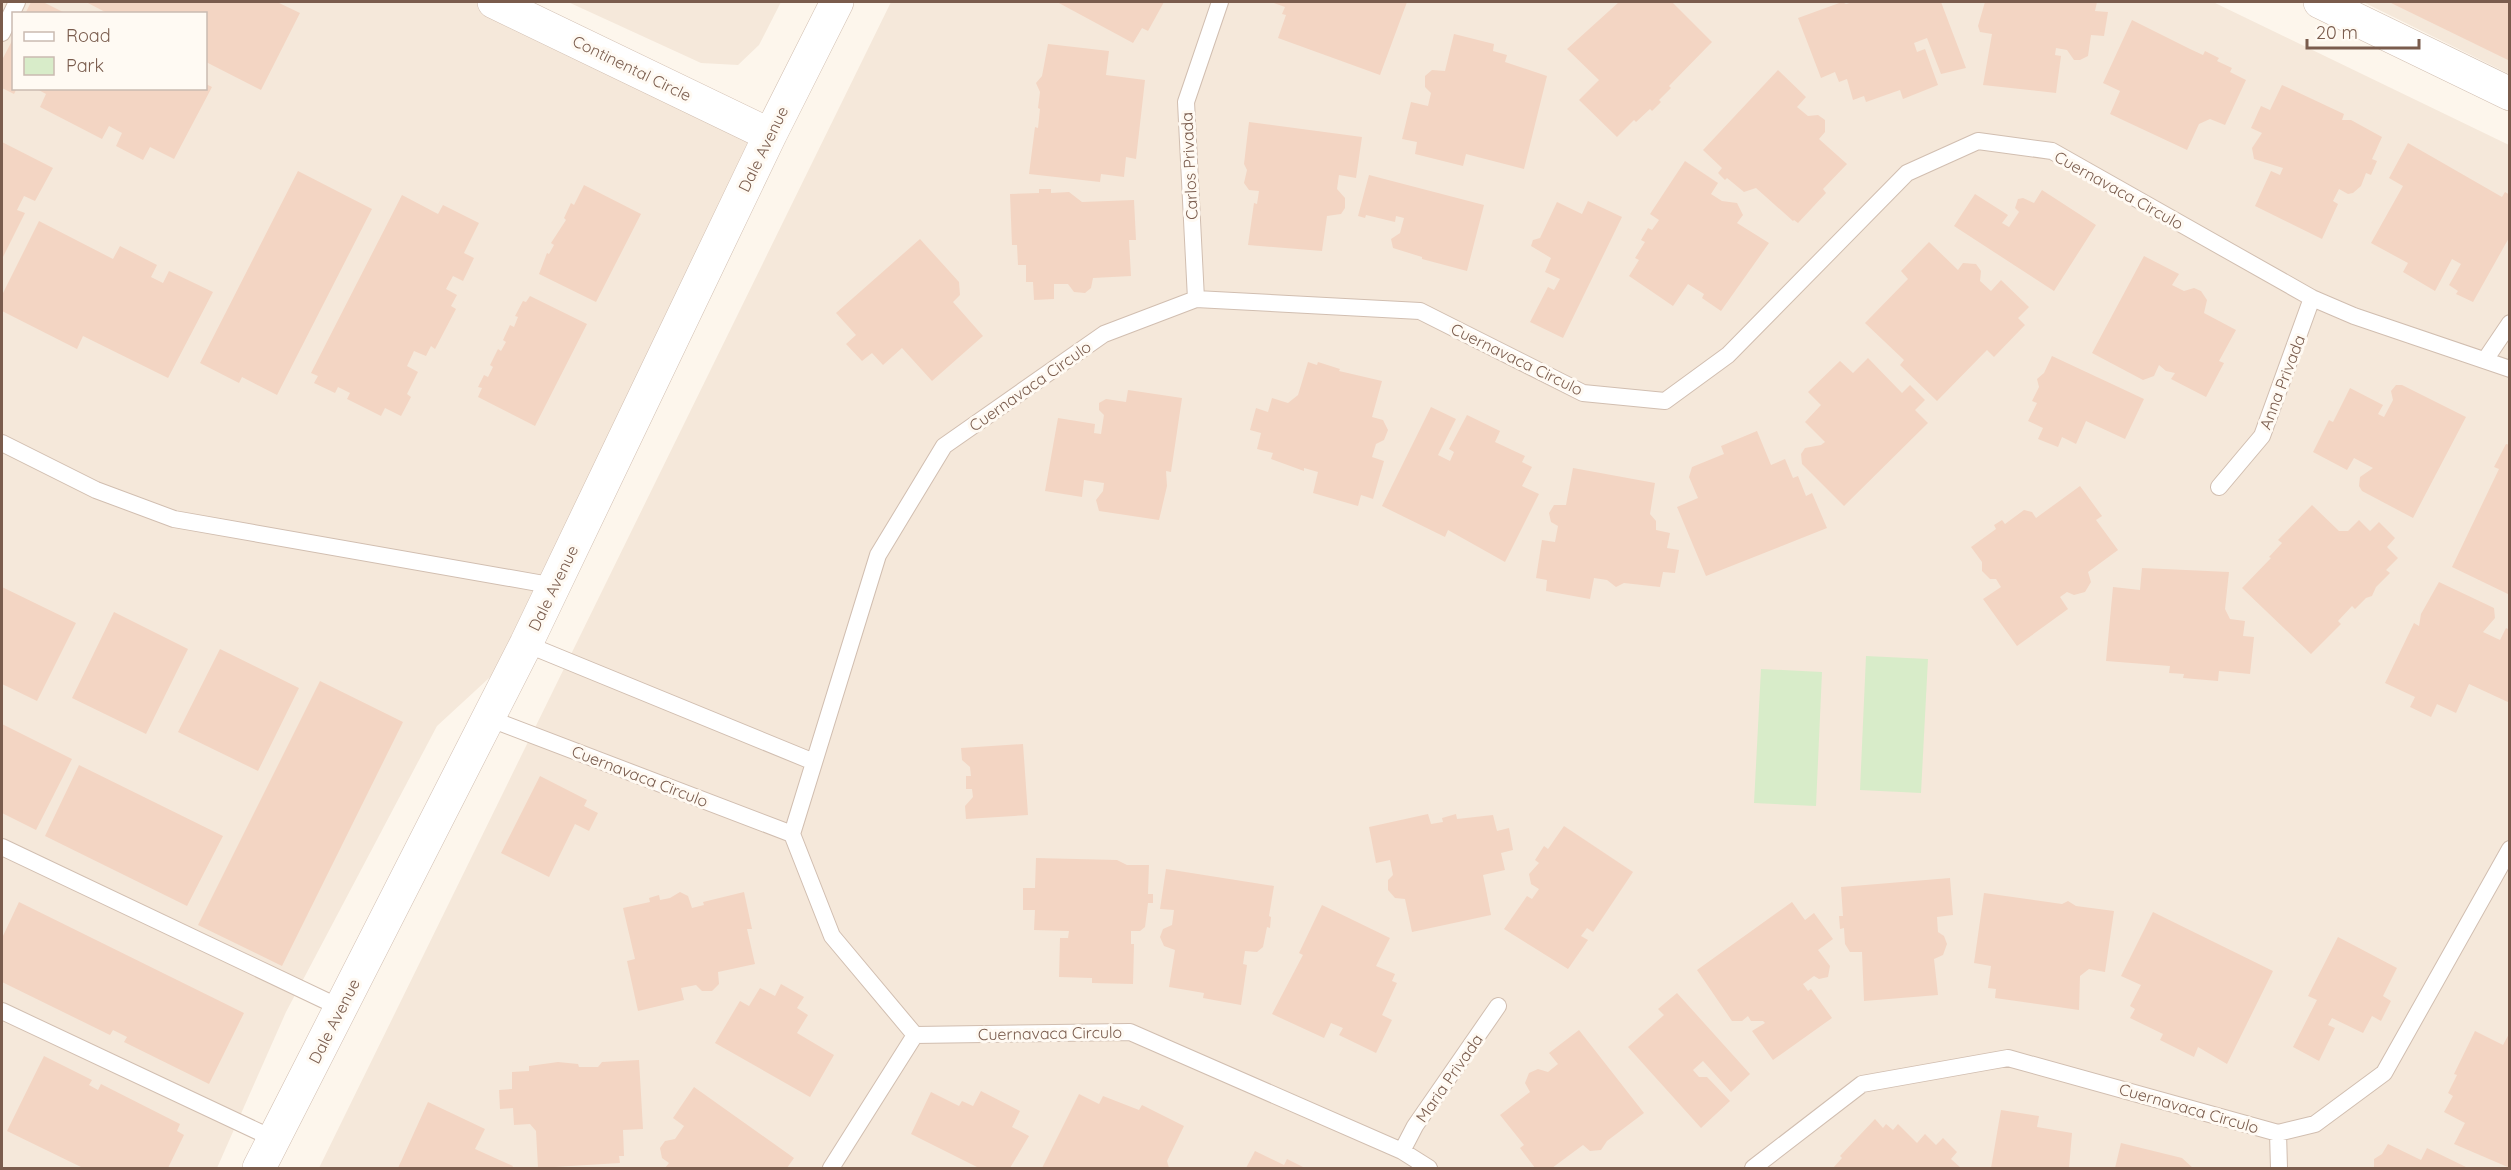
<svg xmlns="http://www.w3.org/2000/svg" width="2511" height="1170" viewBox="0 0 2511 1170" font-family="Quicksand,sans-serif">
<rect width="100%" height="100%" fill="#fdf6ec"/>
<path fill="#f5e8da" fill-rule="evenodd" d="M2,2h492l276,133 -244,509 -89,82 -151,286 -69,156h-215zM14,14h192v74h-192z
M568,2h213l-22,43 -21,20 -37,-2z
M891,2h1322l296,143v1023h-2190z
M2363,2h146v72z"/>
<path fill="#d8ecc9" d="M1866,656l62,3 -7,134 -61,-3z
M1761,669l61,3 -6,134 -62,-3z"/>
<path fill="#f3d5c3" d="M31,2h12l24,12h-42z
M86,2h191l23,11 -39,77 -55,-28v-48h-97z
M1057,2h107l-16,29 -6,-3 -9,15z
M1271,2h136l-27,73 -102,-37 8,-23 -4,-1 3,-7z
M1619,2h53l40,40 -43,44 2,2 -12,12 2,2 -9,9 -2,-2 -14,13 -2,-2 -17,17 -38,-37 20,-20 -32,-31z
M1842,2l4,2 8,-2h87l25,66 -25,6 -14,-36 -13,5 3,9 8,-3 13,36 -35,14 -3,-9 -34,12 -2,-6 -11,4 -6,-21 -8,3 -4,-10 -14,6 -23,-60z
M1985,2h112l-2,9 13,1 -4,24 -13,-1 -3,21 -8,4h-6l-7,-10 -11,-2 -1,7 6,1 -5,37 -73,-8 9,-51 -12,-2 -2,-6z
M2389,2h121v59z
M2132,20l58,29 13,6 2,-4 14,7 -2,3 15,7 -2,4 16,8 -21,45 -15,-6 -11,5 -12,26 -77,-36 10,-23 -17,-8z
M1454,34l40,10 -1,7 14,4 -2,7 42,14 -23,93 -58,-15 -3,12 -48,-12 2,-12 -15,-3 9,-37 17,4 3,-13 -6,-6v-11l7,-6 13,1z
M14,37v51h3l-3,6 -12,-6v-28z
M1048,44l61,7 -3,24 39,5 -9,79 -10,-2 -2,20 -23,-3 -1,8 -71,-8 6,-47 3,1 2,-19 -2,-1 2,-16 -4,-9 6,-7z
M1778,70l28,27 -9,10 11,9 10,-1 7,5v12l-6,7 28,25 -24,25 3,4 -28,30 -4,-3 -1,1 -37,-33 -12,4 -17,-14 -2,2 -7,-7 4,-5 -19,-18z
M206,84l6,3 -38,72 -24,-12 -7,13 -27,-14 6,-13 -13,-7 -7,13 -62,-32 6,-13 -11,-6h171z
M2282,85l62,29 -2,6h9l31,17 -10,22 5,2 -6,14 -5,-2 -5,13 -8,7 -5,1 -9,-5 -6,12 5,3 -16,35 -67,-33 16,-35 9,4 3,-7 -29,-9 -2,-11 10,-15 -11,-5 10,-22 9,4z
M1249,122l113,15 -6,41 -17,-3 -2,14 8,9v10l-4,6 -14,2 -5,35 -74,-6 6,-42 3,1 2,-13 -10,-1 -5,-7 3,-13 -3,-6z
M2,142l51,26 -18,33 -11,-5 -7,14 8,3 -23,46z
M2408,143l94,54 3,-5 5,3v41l-37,66 -17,-8 2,-3 -9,-6 12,-21 -9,-5 -17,32 -32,-19 5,-9 -37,-20 32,-57 -14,-8z
M1685,161l33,22 -7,11 11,7 15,2 6,12 -6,8 32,20 -48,68 -19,-13 2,-4 -16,-10 -15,22 -44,-30 10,-16 -4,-2 10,-16 -4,-2 7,-12 4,2 7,-10 -9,-6z
M298,171l74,38 -95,186 -35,-18 -3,6 -39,-20z
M1369,175l115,30 -17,66 -45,-12v-2l-29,-9 -2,-9 9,-6 4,-15 -8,-2 -1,6 -29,-7 -1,3 -7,-2z
M584,185l57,29 -45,88 -57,-28 8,-21 2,1 5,-9 -3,-2 15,-23 -2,-2 7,-15 3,2z
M1039,189h12v4l18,-1 13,10 52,-2 2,40h-7l2,36 -38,2 -2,10 -6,5 -11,-1 -6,-8h-14v15l-20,1 -1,-18h-7v-17h-8l-1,-20h-5l-2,-51 29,-1z
M2042,190l54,35 -42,66 -100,-65 21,-32 33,21 -6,8 7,4 10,-15 -4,-4 3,-9 5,-1 11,5z
M402,195l36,19 5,-9 36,18 -15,30 10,5 -11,23 -10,-5 -7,13 11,6 -6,11 5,3 -21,40 -4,-3 -5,10 -12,-5 -7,15 11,6 -11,22 4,3 -10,19 -16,-8 -4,8 -34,-17 3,-6 -12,-6 -3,6 -21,-10 4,-7 -7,-3z
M1588,201l34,16 -59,121 -33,-16 18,-35 6,3 6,-11 -15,-7 6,-14 -20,-12 2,-6 7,-2 17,-36 25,12z
M39,221l74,38 7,-13 37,19 -6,12 12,6 6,-12 44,21 -45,86 -85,-42 -6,13 -75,-38v-16z
M920,239l39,43 1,13 -7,7 30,34 -51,45 -30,-33 -19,17 -11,-12 -10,8 -16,-17 10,-9 -20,-22z
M1929,242l29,28 5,-7 13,1 5,7 -1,10 11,10 10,-11 28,27 -11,11 7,7 -31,32 -7,-7 -50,51 -37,-36 4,-5 -39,-37 43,-44 -7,-8z
M2144,256l35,18 -7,11 12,6 10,-3 7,3 6,9 -3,13 32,17 -17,31 5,2 -18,34 -35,-18 4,-6 -9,-2 -7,-6 -5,11 -11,4 -51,-27z
M530,296l57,28 -52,102 -57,-29 4,-9 -4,-1 6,-12 4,2 5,-10 -3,-2 8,-16 3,2 5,-9 -3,-2 7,-15 4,2 4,-10 -3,-1 8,-15 3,1z
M2052,356l92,43 -19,40 -39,-18 -10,23 -14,-7 -4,10 -20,-8 5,-11 -15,-7 9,-18 -5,-2 7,-14 -2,-8 7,-6z
M1868,358l34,35 8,-8 15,15 -10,10 13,13 -84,83 -42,-42 -1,-10 4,-6 16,-3 4,-3 -20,-20 16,-17 -13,-13 32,-31 13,12z
M1308,362l9,3 1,-3 22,7 -1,2 43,10 -10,36 11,3 5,10 -4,10 -8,4 -4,13 12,4 -11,38 -12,-4 -3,11 -45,-13 5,-21 -14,-4v3l-33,-12 2,-6 -16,-4 4,-16 -11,-3 6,-22 12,4 4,-14 16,5 10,-8z
M2396,385h6l64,32 -53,101 -51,-27 -3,-5 1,-9 13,-9 -19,-10 -7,12 -34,-18 16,-32 4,2 17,-34 33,17 -5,9 6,3 9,-17 -2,-9z
M1128,390l54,8 -11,74 -5,-1 1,15 -8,34 -60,-9 -3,-11 7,-9 1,-8 -20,-3 -2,17 -37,-6 13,-73 37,6 -1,9 7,1 3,-19 -5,-5v-7l7,-4 20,3z
M1431,407l25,12 -18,36 12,6 4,-9 -5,-3 18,-34 33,16 -5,11 30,14 -3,6 10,5 -10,19 17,8 -34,68 -57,-32 -3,7 -63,-31z
M1757,431l14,34 14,-6 8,19 5,-2 8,20 6,-3 15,35 -121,48 -29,-69 21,-9 -9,-21 3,-10 32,-13 -3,-8z
M2506,444l4,1v150l-58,-28 47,-98 -5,-2z
M1573,468l82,15 -5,31 6,7v9l14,3 -3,15 12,2 -4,23 -12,-1 -3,15 -36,-4 -8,4 -9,-7 -13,-2 -4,21 -44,-8 1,-11 -11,-2 6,-38 13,2 3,-16 -7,-4 -2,-9 5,-8h12z
M2080,486l22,30 -6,4 22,30 -30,22 3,10 -6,10 -11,3 -7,-3 -7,5 8,12 -51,37 -34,-47 18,-12 -5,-8h-6l-8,-8v-9l-11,-15 25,-18 -2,-4 8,-5 3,4 19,-14 8,2 4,6z
M2312,505l27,26h9l11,-11 11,11 9,-9 16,16 -8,9 11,11 -12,12 4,3 -14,14 -4,9 -6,2 -11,11 -3,-3 -14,15 3,3 -30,30 -69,-66 29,-30 -2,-1 13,-14 -4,-3z
M2142,568l87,4 -4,37 5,10 15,2 -2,15 11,1 -4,37 -31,-3 -1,10 -35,-3 1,-4 -15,-1 1,-7 -64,-5 7,-74 27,3z
M2439,582l55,26 1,10 -12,14 17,8 6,-12 4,2v73l-41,-19 -13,29 -19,-9 -6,13 -21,-10 5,-10 -30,-14 29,-60 5,3 2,-12z
M2,587l74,36 -39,78 -35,-17z
M114,612l74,37 -42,85 -74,-36z
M220,649l79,39 -41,83 -80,-39z
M320,681l83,41 -121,244 -84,-41z
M2,724l70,35 -36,71 -34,-17z
M1023,744l5,71 -62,4 -1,-13 8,-9 -1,-8h-6v-13h5l-1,-9 -8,-7 -1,-12z
M79,765l144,71 -36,70 -142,-70z
M540,776l47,24 -3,6 14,7 -9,18 -14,-7 -26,53 -48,-24z
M1428,814l3,10 12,-2 -1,-4 14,-4 1,5 36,-4 4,16 12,-3 4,22 -12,3 4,17 -22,5 8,40 -79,17 -7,-33 -10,-1 -7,-8v-10l5,-5 -3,-15 -14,3 -7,-36z
M1564,826l69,46 -40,60 -6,-4 -6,8 7,4 -20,29 -64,-40 23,-33 5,3 7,-10 -8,-5 -2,-10 10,-11 -4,-3 9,-14 4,3z
M1036,858l81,2 10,5h22l-1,29h5v9h-5l-3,24 -5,4h-9v13h3l-1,40 -41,-1v-5l-33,-1 1,-39h8l1,-7 -35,-1 1,-20h-12v-22h12z
M1166,869l108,17 -5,30 2,1 -1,11 -3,-1 -4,20 -6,5 -12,-1 -2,13 4,1 -6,40 -38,-7 1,-5 -35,-6 6,-37 -11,-4 -4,-9 3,-8 9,-4 2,-15 -14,-1z
M1950,878l3,37 -16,2 1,15 6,4 3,8 -4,11 -9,4 4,36 -74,6 -2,-49h-12l-5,-8 -1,-16 -4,1 -1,-13h4l-2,-29z
M680,892l8,4 4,12 12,-3 -1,-3 41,-10 8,37h-5l8,35 -37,8 1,12 -7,7h-10l-6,-6 -15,3 3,12 -46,11 -11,-50 8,-2 -12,-51 27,-6 -1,-4 10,-3 1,5 10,-2z
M1984,893l78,11 6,-3 8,5 38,5 -9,61 -16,-3 -9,7 -1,34 -84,-12 1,-9 -8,-1 3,-22 -17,-3z
M19,902l225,111 -35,71 -85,-42 3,-5 -14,-7 -3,5 -108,-53v-44z
M1792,902l13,18 9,-7 19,26 -15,11 12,16 -2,11 -9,2 -5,-3 -11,8 5,7 3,-2 21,29 -59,42 -21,-29 13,-8 -2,-2h-12l-3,-5 -6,5h-10l-35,-51z
M1322,905l68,33 -14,28 19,8 -3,7 5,2 -15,32 10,5 -16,33 -37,-18 4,-7 -12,-5 -7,15 -52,-24 31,-59 -4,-2z
M2153,912l120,59 -46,93 -29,-17 -4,10 -34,-17 3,-6 -33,-16 5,-9 -5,-3 11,-21 -20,-9z
M2338,937l59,31 -14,28 8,5 -10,20 -9,-5 -9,17 -31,-15 -4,7 7,3 -16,33 -26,-14 24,-47 -9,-4z
M781,984l23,13 -7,11 11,7 -11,18 37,22 -24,42 -95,-54 25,-42 9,5 11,-18 15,8z
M1677,993l73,81 -19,18 -28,-31 -10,9 6,7h8l23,24 -29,27 -73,-81 36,-32 -6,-6z
M1579,1030l65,83 -37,28 -6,9 -11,1 -7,-6 -31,23h-17l-15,-20 4,-3 -24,-30 30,-23 -5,-9 4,-10 9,-4 10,3 10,-8 -9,-11z
M2475,1031l28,14 7,-13v136l-56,-24 11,-21 -21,-11 9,-16 -5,-3 9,-18 -3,-1z
M44,1056l48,24 -3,5 9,5 3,-6 79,40 -3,7 7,4 -16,33h-85l-76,-37z
M639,1060l4,69 -20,1 1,26h-5l1,7 -82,5 -2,-37 -6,-7 -16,1 -1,-17 -13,1 -1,-19 13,-1v-17l17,-1v-5l29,-4 20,2 1,3h19l4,-5z
M694,1087l100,71 -7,10h-122l4,-5 -7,-5 -2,-10 5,-7 10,-2 9,-13 -11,-8z
M981,1091l39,20 -8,16 17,9 -19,32h-31l-68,-34 20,-42 28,14 3,-5 11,5z
M1079,1094l20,10 4,-8 36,14 3,-5 42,21 -17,35 2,7h-127z
M428,1102l57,27 -10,20 38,17 -1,2h-114z
M2001,1110l38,6 -2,11 35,6 -3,35h-78z
M1875,1119l8,9 3,-4 7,6 5,-6 19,19 8,-9 11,11 7,-7 14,14 -6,7 10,9h-128l9,-10 -2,-2z
M2121,1143l61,15 11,10h-78z
M2388,1144l33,16 6,-12 41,20h-94v-9l8,-5z
M1255,1151l29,14 3,-6 18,9h-59z"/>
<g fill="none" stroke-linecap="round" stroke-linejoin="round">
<g stroke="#d1beb0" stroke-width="18">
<path id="lane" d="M2,33l15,-31
M1196,299l-10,-197 34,-100
M2485,360l25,-37
M2,443l94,47 78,29 381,67
M2219,487l43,-51 50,-138
M526,644l288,118
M488,718l304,116
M2,847l339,161
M2,1011l272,128
M2278,1133l1,35
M1402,1151l13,-25 83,-120
M831,1168l84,-133
M1429,1168l-27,-17 -272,-119 -215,3 -83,-99 -40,-102 86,-279 66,-109 160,-112 92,-35 224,12 163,82 82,8 63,-46 179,-182 71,-32 74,10 260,147 42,18 156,53
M1753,1168l109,-84 146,-26 270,75 37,-9 69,-51 126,-224"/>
</g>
<g stroke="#d1beb0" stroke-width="34">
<path id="street" d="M494,2l276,133
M2320,2l190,92
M259,1168l267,-524 244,-509 67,-133"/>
</g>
<use href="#lane" stroke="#fff" stroke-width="16"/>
<use href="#street" stroke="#fff" stroke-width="33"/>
</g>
<g text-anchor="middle" stroke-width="6" stroke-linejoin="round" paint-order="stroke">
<g font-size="16" fill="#7a5c4d" stroke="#fffaf3">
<text transform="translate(632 68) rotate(26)" y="6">Continental Circle</text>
<text transform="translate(763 149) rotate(-64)" y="6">Dale Avenue</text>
<text transform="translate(1189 166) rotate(-93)" y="6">Carlos Privada</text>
<text transform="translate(2119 190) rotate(29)" y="6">Cuernavaca Circulo</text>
<text transform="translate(1517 359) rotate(26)" y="6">Cuernavaca Circulo</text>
<text transform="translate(2282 382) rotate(-69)" y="6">Anna Privada</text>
<text transform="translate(1030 386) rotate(-35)" y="6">Cuernavaca Circulo</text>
<text transform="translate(553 588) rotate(-64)" y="6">Dale Avenue</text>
<text transform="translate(640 776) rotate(21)" y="6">Cuernavaca Circulo</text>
<text transform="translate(334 1021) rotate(-63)" y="6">Dale Avenue</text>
<text transform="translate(1050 1033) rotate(-1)" y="6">Cuernavaca Circulo</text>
<text transform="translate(1449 1078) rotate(-55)" y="6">Maria Privada</text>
<text transform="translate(2189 1108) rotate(16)" y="6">Cuernavaca Circulo</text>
</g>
</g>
<rect width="2511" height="1170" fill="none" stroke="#7a5c4d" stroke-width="6"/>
<rect x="12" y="12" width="195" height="78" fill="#fffaf3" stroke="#cabbb1" stroke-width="1.5"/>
<rect x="24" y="32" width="30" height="9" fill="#ffffff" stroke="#cabbb1" stroke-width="1.5"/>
<text x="66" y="42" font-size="18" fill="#7a5c4d">Road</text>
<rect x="24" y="57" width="30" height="18" fill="#d8ecc9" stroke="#cabbb1" stroke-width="1.5"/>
<text x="66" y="72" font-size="18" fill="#7a5c4d">Park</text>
<path d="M2307 39v9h112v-9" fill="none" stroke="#7a5c4d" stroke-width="3"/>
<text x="2316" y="39" font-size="18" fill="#7a5c4d" stroke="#fffaf3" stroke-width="4.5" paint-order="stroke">20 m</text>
</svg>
